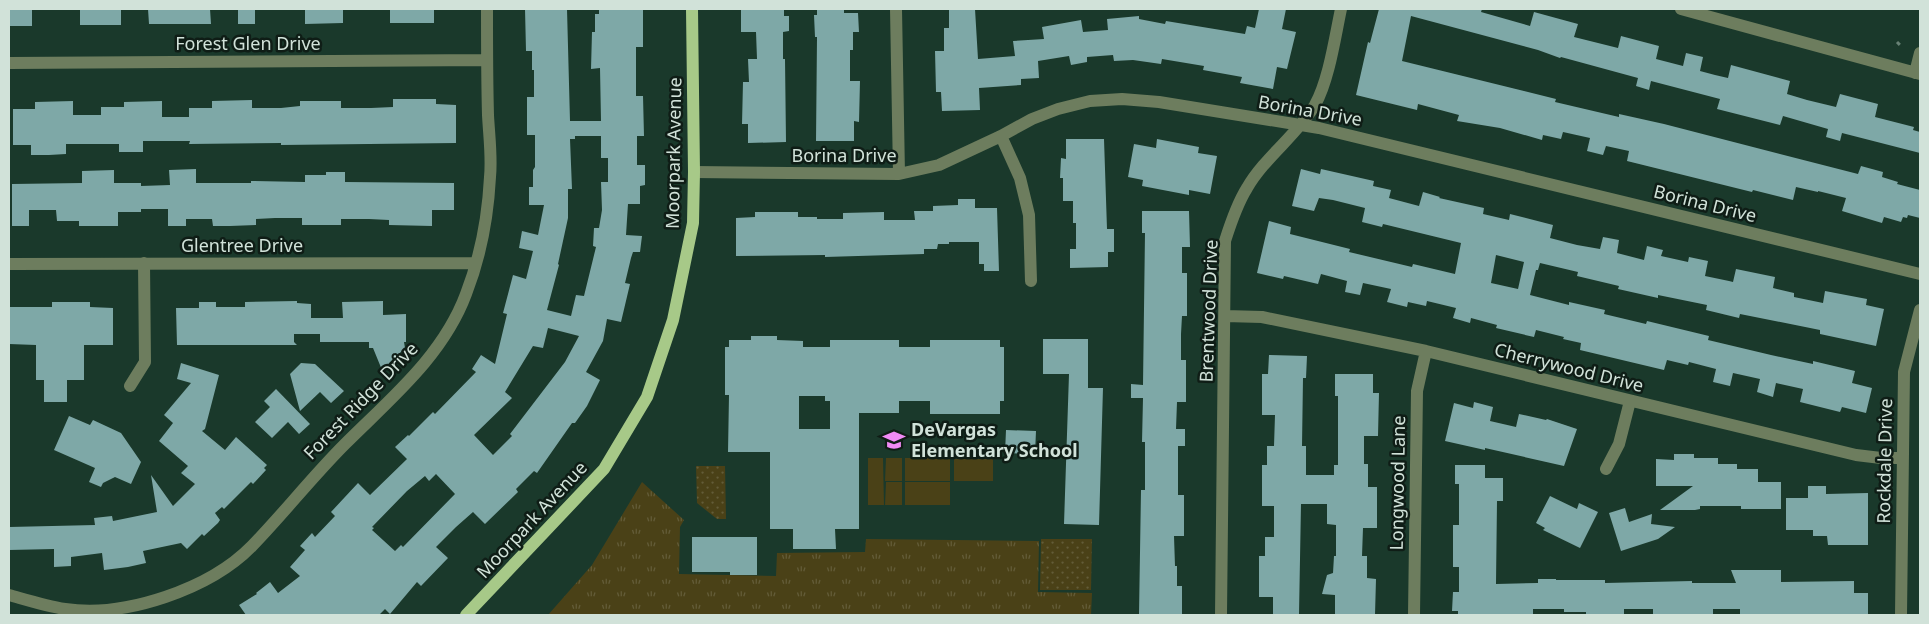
<svg xmlns="http://www.w3.org/2000/svg" width="1929" height="624" viewBox="0 0 1929 624" font-family="'Noto Sans',sans-serif">
<defs>
<pattern id="grass-tufts" width="24" height="20" patternUnits="userSpaceOnUse" patternTransform="scale(1.25)"><rect width="24" height="20" fill="#4a4117"/><path d="M3 7l-1-3M5 7V3M7 7l1-3M15 17l-1-3M17 17v-4M19 17l1-3" fill="none" stroke="#635c38"/></pattern>
<pattern id="park-dots" width="8" height="8" patternUnits="userSpaceOnUse" patternTransform="scale(1.25)"><rect width="8" height="8" fill="#4a4117"/><path d="M2 2h.1M6 6h.1" fill="none" stroke="#635c38" stroke-width="1.8" stroke-linecap="round"/></pattern>
</defs>
<rect width="100%" height="100%" fill="#1a392b"/>
<path fill="url(#grass-tufts)" d="M642,482l42,38 -4,7 -1,47 97,2 1,-23 88,-1 1,-13 173,2 -1,51 54,1 -1,22h-543l44,-50z"/>
<path fill="url(#park-dots)" d="M696,466h29l1,53h-9l-20,-16z
M1041,539h51l-1,51h-51z"/>
<path fill="#4a4117" d="M868,458h15l1,47h-16z
M886,458h16v23h-17z
M905,458h45v23h-45z
M954,459h39v22h-39z
M886,482h16v23h-17z
M905,482h45v23h-45z"/>
<path fill="#7ea8a7" fill-rule="evenodd" d="M9,9h23v17h-23z
M80,9h41v16h-41z
M148,9h62l1,15h-62z
M238,9h17v15h-17z
M305,9h38v14l-38,1z
M390,9h44v14h-44z
M525,9h42l3,112h31l-1,-53 -9,1 1,-37h3v-18h4v-5h44v38h-7v49h7l1,40h-7v29h8v20l-5,1v18h-12l-2,31 16,1 -2,16h-7l-2,6 -6,25 5,1 -9,38 -14,-3 -4,22 -17,31 14,8 -13,26 -12,17h-3l-35,50 -3,-2 -18,18 2,3 -33,32 -12,-12 -17,15 -20,20 12,11 -27,28 -4,-4 -27,32 -5,-5 -6,6h-133l-7,-10 18,-11 -1,-1 14,-11 8,11 22,-17 -10,-9 15,-17 -5,-4 12,-13 3,4 20,-21 -4,-4 27,-29 12,12 37,-36 -12,-12 13,-12 1,1 24,-24 2,2 41,-42 -4,-3 9,-14 14,9 12,-50 -4,-1 10,-38 13,4 7,-28 -14,-3 3,-17 16,4 6,-30h-15v-18h4v-17l2,-3v-32h-8v-38h7v-27h-2v-19h-6zM575,136h26v22h7v24h-7l1,28 -3,18h-5l-1,18 3,1 -12,49 -8,-1 -5,21 -24,-6 12,-45 -1,-1 10,-46v-29h4l-2,-50h5zM548,328l31,8 -14,26 -55,72 2,2 -19,19 -19,-20 38,-37 -7,-6 28,-46 10,2zM436,474l19,20 -52,53 -2,-2 -6,6 -23,-21 2,-2 -2,-1 35,-36 18,-15 4,5z
M741,9h43v7h5v15l-6,1v27h2l1,83 -38,1v-19h-6l1,-42h6l-1,-23h9l-1,-27h-15z
M817,9h27v4h14l1,19h-6v18h-3v31h10l-1,41 -5,-1v20h-38l1,-104h-2l-1,-22h3z
M949,9h26l3,50 37,-3 -2,-15 31,-2 -2,-12 39,-7 2,12 25,-2 -1,-11 32,-3v3l26,5 1,-3 79,13 2,-8 8,2 4,-19h27l-4,20 14,3 -9,37 -10,-2 -4,22 -33,-6 2,-6 -39,-7 1,-4 -42,-7 -1,5 -28,-4 -19,1 -1,-6 -26,2v5l-16,3 -2,-9 -31,5 1,17 -18,1v6l-42,3 1,22 -38,1 -1,-19h-5l-1,-41h9v-23h5z
M1379,9h103l-1,3 49,14 4,-14 44,12 -4,13 44,11 3,-12 38,10 -3,13 27,7 3,-13 17,4 -3,14 15,4 13,3 3,-13 59,16 -3,13 20,6 29,7 4,-13 38,10 -3,13 39,10 -1,3 7,2v21l-78,-20 -2,8 -14,-4 2,-8 -45,-13 -3,9 -63,-16 3,-10 -69,-18 -2,9 -13,-4 2,-8 -77,-21 -1,1 -22,-8 -127,-34 -9,45 126,31 28,7 -1,3 64,15v-3l45,10 194,50 3,-8 22,6 -1,5 16,5 -1,2 23,6v28l-12,-3 -1,3 -4,-1 -2,5 -17,-5 -2,6 -40,-12 4,-13 -28,-7v1l-22,-5 -3,13 -40,-10 -1,2 -125,-31 2,-10 -23,-5 -3,9 -16,-4 3,-13 -27,-6 -2,7 -18,-4 -1,5 -42,-12 -43,-7 2,-6 -41,-11 -1,6 -61,-15 12,-53 2,1z
M393,99h43v5l20,1v38l-175,2v-2l-92,1 1,-3h-47v11h-24v-8h-53v10l-17,1h-18v-10h-18v-36h22v-7l38,-1v14h28v-8h23v-5l38,-1v16h27v-9h23v-7l40,-1v8h29l19,-2v-5h41v7h30l22,-1z
M1066,139h38l3,90h7v23h-6v15l-38,1v-19h6v-26h-3v-22h-10v-23h-3l1,-20 5,1z
M1157,139l42,8 -1,6 19,3 -7,38 -21,-4v5l-47,-9 1,-6 -15,-3 6,-33 22,4z
M196,169v14h55v-2l54,1v-7h21v-3h19v10l109,1v27h-22v16l-43,-1v-5l-20,-1h-28v6h-39v-7h-27l-19,1v6l-26,1h-17l-1,-7h-26v7h-18v-17h-27v3h-23v14h-39v-5h-22l-1,-11h-27v16h-17v-42l70,-1v-12l32,-1v13h27v3l29,-1 -1,-15z
M1301,169l19,5 1,-5 53,12 -1,5 18,4 -2,8 30,8 4,-14 17,5 -1,1 45,10 -1,6 26,6 1,-6 43,11 -3,13 27,7 23,4 3,-12 16,3 -2,13 27,7 3,-14 16,4 -2,6 27,6 1,-5 19,4 -3,15 24,5 4,1 3,-13 39,8 -2,11 21,5v4l29,6 2,-12 42,8 -1,6 18,4 -8,37 -56,-12v-4l-80,-16 -1,4 -33,-8 1,-5 -49,-10v3l-40,-9 1,-3 -42,-10 1,-4 -38,-9 -2,7h-2l-6,25 39,10v-3l36,8 -1,4 42,10 1,-3 62,15 -1,4 63,15 42,9v-3l42,10 -3,12 20,5 -6,25 -24,-6 -2,5 -40,-10 3,-13 -27,-6 -3,14 -16,-5 3,-13 -27,-6 -3,13 -17,-4 3,-13 -27,-7 -1,3 -21,-5 -3,10 -84,-20 1,-7 -18,-4 1,-2 -28,-7 -2,7 -38,-9 1,-3 -26,-7 -1,5 -17,-5 3,-10 -29,-7 -1,5 -18,-4 -1,5 -20,-5 4,-13 -28,-6 -3,12 -15,-3 2,-11 -26,-7 -3,10 -34,-8 -1,3 -26,-6 12,-52 22,6 -1,7 60,15 -1,3 63,15 1,-3 42,10 6,-31 -78,-19 -1,3 -20,-5 3,-14 -32,-8 -14,-2 -5,13 -22,-5zM1496,255l28,7 -6,27 -27,-6z
M958,199h17v9h22l2,63h-15v-7h-5v-22h-30v2h-11l-1,5h-13v5l-99,3v-2l-89,1v-38l19,-1v-5h43v5h19v2h26v-6l41,-1v8h31l-1,-9h19v-5l25,-1z
M1142,211h47l1,36h-8v26h5v43h-5l-1,18v26h5v42h-9l-1,27h9v17h-7v49h6v41h-10l1,30h2v20h5v29h-43l2,-125h4v-48h-3l1,-44h-12v-14l12,1 2,-152h-3z
M297,301v2l14,1v14h32l-1,-16 41,-1v14l23,-1v28h-2l1,6 -23,22 -9,-22h-4v-6h-49v-8h-26v8l3,3h-120l-1,-37h23v-6h17v5h29v-5z
M52,302h38v5l23,1v37h-29v35h-17v22h-23v-22h-8v-35l-27,-1v-37h43z
M751,336h26v4l26,1v6h27v-7h69v7h31v-7h70v7h4v54h-4v13h-70v-13h-31v12h-40v116h-24l1,20h-43v-20h-23v-77h-42l1,-57h-4v-48h4v-7h22zM799,396h26v5h5v28h-31z
M1043,339h45v49h15l-4,137 -35,-1 5,-150h-26z
M1269,355l38,1 -1,22h-3l-1,68h4v29h28v-10h4v-69h-3v-22h38v19h6l-1,43h-14v28h4v23h9v41h-14l-1,28h5v22l9,1 -1,36h-40v-20l-13,-1 5,-19 6,-2 1,-17h2v-31l-9,-1v-20h-26l-2,111h-26v-18h-14v-41h6v-19h9v-31h-12v-41h5v-19h7l1,-31h-13v-41h6z
M181,363l38,12 -14,54 -3,2 23,19 11,-13 31,28 -3,3 2,2 -13,14 -2,-2 -27,27 -2,-2 -7,6 5,7 -2,3 -14,13 -2,-2 -15,15 -6,-6 -38,8 3,12 -18,4 -24,3 -2,-17 -31,4v9l-17,1v-18l-45,1v-23l86,-2 -1,-7 18,-2 1,5 44,-9 -6,-37 22,31 22,-22 -14,-11 7,-7 -29,-25 14,-18 -9,-8 27,-32 -14,-4z
M301,363l14,1 29,27 -13,12 -11,-11 -20,19 -10,-37z
M276,389l34,35 -11,10 -11,-12 -16,16 -17,-16 15,-15 -6,-6z
M1474,402l19,5 -3,14 26,6 3,-13 27,6 1,-1 30,10 -13,37 -79,-18v2l-40,-9 9,-38 19,5z
M69,416l21,9 3,-5 28,13 20,29 -10,22 -16,-7 -12,6 -2,4 -12,-5 6,-14 -41,-18z
M1006,430l30,1 -1,23 -30,-1z
M1674,454h20v4h24v6h19v5h21v13h23v27h-40v-3h-41v3l-5,1h-35l33,-24h-37v-27l18,1z
M1455,465h30v13h18v23h-6l-1,83 42,-1v-4h18v1h49v3l87,-2v2h44l-5,-13h50v12l73,-1v12h14v22l-82,-1 -46,1v-6h-27v6h-38v-1h-22v-5h-29v6h-38v-3h-22v-3h-31v6h-75v-4h-6l1,-19h6v-25h-6v-42h6v-41h-4z
M1808,486h18v8l42,-1v52h-40l-1,-9h-14v-6h-27v-32h22z
M1550,496l27,13 2,-6 19,9 -18,36 -37,-18 2,-2 -9,-5z
M1625,508l4,14 23,-8 -1,10 24,3 -17,12 -37,12 -12,-38z
M692,537h65v38h-27v-3h-38z"/>
<g fill="none" stroke-linecap="round" stroke-linejoin="round">
<path stroke="#688175" stroke-width="3" stroke-dasharray="4 2.5" stroke-linecap="butt" d="M1897,42l4,4"/>
<path stroke="#6d7d5e" stroke-width="12" d="M896,9l3,165
M1681,9l239,65
M9,63l478,-3
M1915,73l5,-20
M1001,136l19,42 9,37 2,66
M694,172l205,2 40,-9 62,-29 31,-17 26,-10 32,-8 32,-2 37,3 160,26 601,146
M9,264l467,-1
M1225,316l37,1 164,34 430,104 25,3h22
M130,386l15,-24 -1,-99
M1606,469l13,-25 11,-43
M9,595c18,5 37,11 56,14 60,9 145,-20 187,-63 32,-33 60,-69 93,-102 45,-45 98,-88 121,-150 14,-36 22,-78 24,-117 2,-20 -1,-42 -2,-62 -1,-35 -1,-71 -1,-106
M1221,615l4,-374c6,-19 12,-37 22,-53 18,-31 50,-53 68,-83 14,-25 20,-68 26,-96
M1414,615l3,-224 9,-40
M1901,615l3,-243 16,-62"/>
<path stroke="#a7c988" stroke-width="12" d="M466,615l138,-146 43,-72 26,-77 20,-97 1,-51 -2,-163"/>
</g>
<defs>
<g id="school-bare" transform="scale(1.725)"><path d="M0-5L7-2L0 1L-7-2ZM-4 1L0 2.5L4 1V4Q0 6-4 4Z" fill="#f08bf5" stroke="#0f1d16" stroke-width="2.5" paint-order="stroke"/></g>
</defs>
<g fill-rule="evenodd">
<use href="#school-bare" x="894" y="440"/>
</g>
<g text-anchor="middle" stroke-width="5" stroke-linejoin="round" paint-order="stroke">
<g font-size="18" fill="#d1e2d9" stroke="#0f1d16">
<text x="248" y="50">Forest Glen Drive</text>
<text transform="translate(1310 111) rotate(10)" y="6">Borina Drive</text>
<text transform="translate(674 153) rotate(-89)" y="6">Moorpark Avenue</text>
<text x="844" y="162">Borina Drive</text>
<text transform="translate(1705 204) rotate(14)" y="6">Borina Drive</text>
<text x="242" y="252">Glentree Drive</text>
<text transform="translate(1209 311) rotate(-88)" y="6">Brentwood Drive</text>
<text transform="translate(1569 368) rotate(14)" y="6">Cherrywood Drive</text>
<text transform="translate(361 401) rotate(-46)" y="6">Forest Ridge Drive</text>
<text transform="translate(1885 461) rotate(-89)" y="6">Rockdale Drive</text>
<text transform="translate(1398 483) rotate(-89)" y="6">Longwood Lane</text>
<text transform="translate(532 520) rotate(-47)" y="6">Moorpark Avenue</text>
</g>
<g font-size="18" font-weight="bold" fill="#d1e2d9" stroke="#0f1d16" text-anchor="start">
<text x="911" y="436">DeVargas<tspan x="911" dy="21">Elementary School</tspan></text>
</g>
</g>
<rect width="1929" height="624" fill="none" stroke="#d1e2d9" stroke-width="20"/>
</svg>
